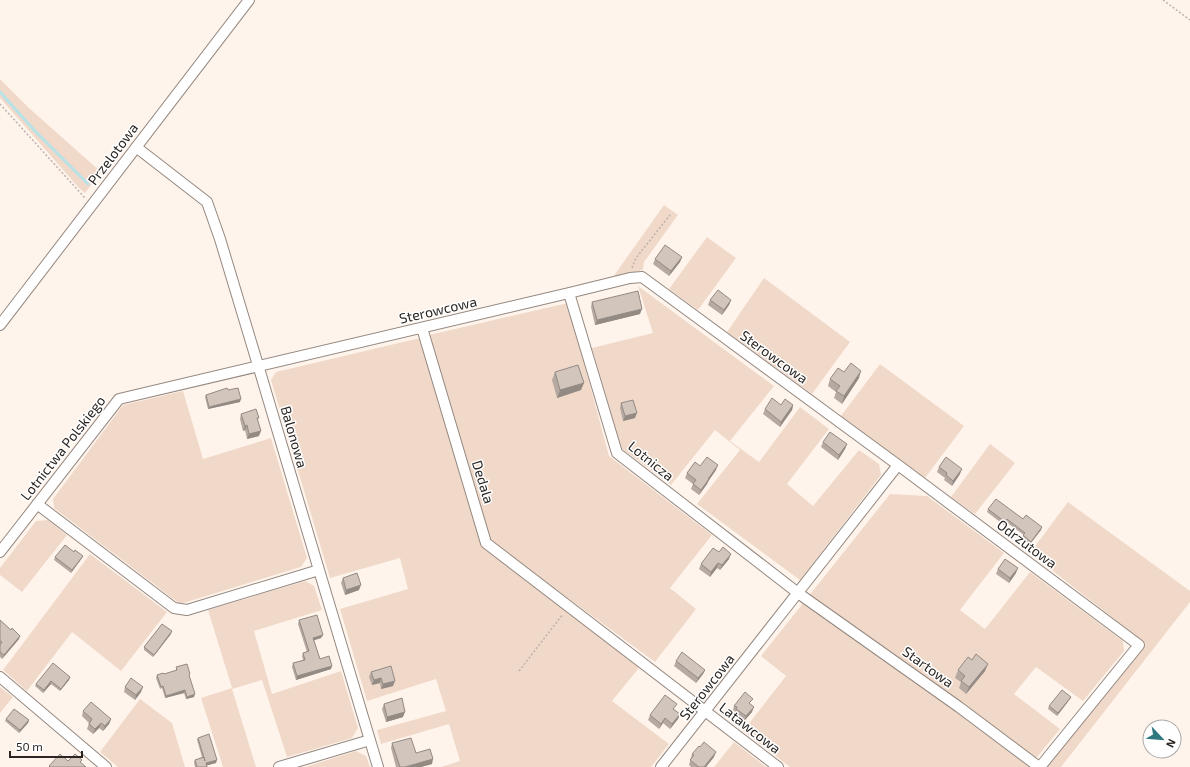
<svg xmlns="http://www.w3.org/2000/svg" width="1190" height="767" viewBox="0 0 1190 767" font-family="'Exo 2',sans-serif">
<rect width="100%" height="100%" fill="#fff4ec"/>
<path fill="#f1d9c9" d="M0,79l29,29 72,64 -16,21 -6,-5 -79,-90z
M664,205l14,10 -34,47 -1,8 -30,7z
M707,237l29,21 -38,52 -29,-21z
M764,278l86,64 -38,52 -85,-62z
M638,286l136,100 -44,55 29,21 41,-55 29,22 -42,55 26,22 46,-56 20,14 2,11 -81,105 -103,-76 43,-54 -25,-20 -44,55 -50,-37 -29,-100 61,-15z
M568,303l41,153 103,79 -42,53 26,21 -41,53 -162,-119 -6,-7 -58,-201z
M420,338l63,208 108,82 48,40 -27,33 57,43 -18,23h-210l19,-6 -11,-37 -68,20 -4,-14 69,-19 -10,-32 -69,22 -27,-92 68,-20 -8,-31 -70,20 -59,-198 5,-8z
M880,364l84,62 -39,52 -84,-62z
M183,391l20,68 68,-21 36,120 -6,9 -121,37 -126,-96 -1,-9 70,-94z
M990,444l25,19 -40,51 -24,-17z
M890,494l37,2 77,57 -44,57 25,19 45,-57 93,69 1,10 -41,50 -47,-34 -22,27 46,35 -31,38h-239l-47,-36 43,-55 -25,-20z
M1068,502l122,89v11l-129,165h-15l100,-123 -116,-91z
M48,520l19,15 -45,57 -22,-17v-7l36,-47z
M90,554l77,58 -46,59 -49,-39 -45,59 -24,-21z
M305,581l9,5 8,24 -68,21 18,63 69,-23 17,57 -6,10 -65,19 -25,-77 -30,9 24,78h-33l-22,-69 31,-10 -24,-78z
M0,687l13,10 -13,16z
M140,699l32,24 13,44h-67l-18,-15z
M734,742l32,25h-52z
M356,751l10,5 4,11h-65z"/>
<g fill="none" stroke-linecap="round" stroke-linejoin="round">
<path stroke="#b7e2e7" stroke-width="3" d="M0,92l34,38 54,54"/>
<g stroke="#948880" stroke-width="12">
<path id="minor" d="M136,147l71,55 13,37 38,126 61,205 59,197
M569,293l48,160 181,140 161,114 80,60
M0,325l249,-325
M422,328l64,215 292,224
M898,465l241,180 -99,122
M37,504l137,104 13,2 132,-40
M0,552l119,-153 450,-106 61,-15 12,-1 256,188 -237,302
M0,677l106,90
M279,767l91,-27"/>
</g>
<path stroke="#bcb2ac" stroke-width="1.5" stroke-dasharray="2 2" stroke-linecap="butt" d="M1163,0l27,20
M0,104l85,94
M632,268l4,-10 34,-43
M519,671l44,-57"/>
<use href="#minor" stroke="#fff" stroke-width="10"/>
</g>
<path fill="#b5a9a2" d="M682,257l-2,5 -11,14 -16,-12 2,-5z
M710,300h21l-2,5 -7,10 -14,-10z
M592,302l48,12 -45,11 -4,-18z
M555,372l26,18 -24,8 -5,-18z
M844,372l15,6 -17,26 -8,-6 2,-6 -8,-6 2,-7z
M228,390l12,12 -32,7 -3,-12 1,-2z
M621,403l14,15 -12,3 -3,-13z
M793,405l-1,5 -12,17 -17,-13 2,-5z
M241,414l17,6 1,16 -12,3 -2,-9 -2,1 -3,-12z
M823,442l24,2 -2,5 -7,11 -17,-13z
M700,466l16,4 -7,10 -2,4 -8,11 -8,-6 2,-5 -8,-6 2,-5z
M939,467l21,7 -8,12 -8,-6 1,-2 -8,-6z
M988,509l53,21 -11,14 -8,-6 2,-3 -18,-13 -2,3 -17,-13z
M719,552l10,7 -9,11 -3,-2 -7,9 -11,-8 2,-5z
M55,557l27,1 -11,15 -17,-13z
M998,569l18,4 -7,10 -13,-9z
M343,578l16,12 -14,5 -4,-12z
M0,620l19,19 -17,20 -2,-2z
M299,620l24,15 -2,3 -7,2 6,19 11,10 -35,11 -4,-13 1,-4 10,-3 -1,-4 1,-3 4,-1 -9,-28z
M171,634l-18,23 -9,-7v-3z
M676,661l29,9 -2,4 -7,9 -22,-17z
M176,667l13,9 5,21 -8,2 -2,-6 -19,5 -3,-10 -2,1 -4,-11 1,-3 7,-1 12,-3z
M958,670l27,1 -19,23 -7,-6 2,-6 -6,-4z
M371,672l22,14 -12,3 -1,-6 -8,2 -3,-8z
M70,677l-1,3 -9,11 -9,-7 -8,9 -8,-7 1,-2z
M125,687l16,5 -6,8 -11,-8z
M1071,697l-1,2 -13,17 -9,-7 1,-3z
M384,704l19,13 -17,5 -4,-13z
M750,704l2,8 -8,9 -10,-8 1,-1 -2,-2 1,-4 17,-2z
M675,709l-1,1 6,4 -2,5 -8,10 -7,-6 -4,6 -11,-9 2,-5z
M83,711l28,8 -2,5 -6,7 -4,-3 -6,6 -6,-5 2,-6 -7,-7z
M6,719l23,1 -1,3 -9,10 -14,-12z
M198,738l18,25 -9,2v2h-12l-1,-5 1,-2 7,-3 -5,-17z
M392,743l24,10 16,11 -11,3h-25l-5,-19z
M692,754l22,3 -8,10h-15l-2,-2z"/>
<path fill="#938a84" d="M682,257l-2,5 -11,14 2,-5z
M731,300l-2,5 -7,10 2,-5z
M642,309l-2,5 -45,11 2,-5z
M861,371l-2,7 -17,26 2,-8z
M584,383l-3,7 -24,8 3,-8z
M241,399l-1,3 -32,7 1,-2z
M793,405l-1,5 -12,17 1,-5z
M637,413l-2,5 -12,3 2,-5z
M247,425l-2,5 -2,1 2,-5z
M261,431l-2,5 -12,3 2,-5z
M847,444l-2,5 -7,11 1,-5z
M718,465l-2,5 -7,10 -2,4 -8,11 2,-5 7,-11z
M962,469l-2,5 -8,12 1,-5z
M1042,527l-1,3 -11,14 1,-2z
M731,554l-2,5 -9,11 2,-5z
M83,556l-1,2 -11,15 1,-3z
M718,563l-1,5 -7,9 1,-5z
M1018,568l-2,5 -7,10 1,-5z
M361,585l-2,5 -14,5 1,-5z
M172,631l-1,3 -18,23 1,-2z
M323,635l-2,3 -9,3 1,-3z
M20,636l-1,3 -17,20 2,-4z
M988,664l-3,7 -19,23 3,-7z
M332,666l-1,3 -35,11 1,-4z
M705,670l-2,4 -7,9 2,-5z
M70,677l-1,3 -9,11 1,-2z
M381,678l-1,5 -8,2 2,-5z
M51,681v3l-8,9 1,-3z
M395,681l-2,5 -12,3 2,-5z
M143,687l-2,5 -6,8 1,-5z
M185,690l-1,3 -19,5 1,-2z
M195,694l-1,3 -8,2 1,-2z
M1071,697l-1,2 -13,17 1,-3z
M754,707l-2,5 -8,9 2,-5z
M405,712l-2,5 -17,5 1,-5z
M680,714l-2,5 -8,10 2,-5z
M665,718l-2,5 -4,6 2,-5z
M111,719l-2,5 -6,7 2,-5z
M29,720l-1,3 -9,10 1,-3z
M101,723l-2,5 -6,6 2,-5z
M716,752l-2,5 -8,10h-2z
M433,759l-1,5 -11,3h-16z
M217,760l-1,3 -11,3 1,-3z"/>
<path fill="#d2c5bc" stroke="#938a84" d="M665,245l17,12 -11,14 -16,-12z
M718,290l13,10 -7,10 -14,-10z
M638,291l4,18 -45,11 -5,-18z
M851,363l10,8 -17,25 -8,-5 4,-5 -10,-7 8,-11 6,4z
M578,365l6,18 -24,7 -5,-18z
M227,388l1,2 10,-2 3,11 -32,8 -3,-12z
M772,398l9,7 4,-6 8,6 -12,17 -16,-13z
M633,400l4,13 -12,3 -4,-13z
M256,409l3,9h-2l4,13 -12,3 -2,-9 -2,1 -4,-12z
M830,432l17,12 -8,11 -16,-13z
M707,457l11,8 -10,14h1l-8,11 -8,-6 3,-4 -9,-7 8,-11 5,4z
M946,457l16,12 -9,12 -7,-6 1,-2 -8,-6z
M996,499l27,20 3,-4 16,12 -11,15 -8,-7 2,-2 -18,-14 -2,3 -17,-13z
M65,545l9,7 1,-2 8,6 -11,14 -17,-13z
M723,547l8,7 -9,11 -4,-2 -7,9 -10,-8 12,-16 6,4z
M1005,559l13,9 -8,10 -12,-9z
M357,573l4,12 -15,5 -3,-12z
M317,615l6,20 -10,3 7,21 9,-3 3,10 -35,10 -4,-13 12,-3 -2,-7 6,-2 -10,-31z
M0,620l11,10 1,-2 8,8 -16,19 -4,-3v-7l2,-3 -2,-1z
M162,624l10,7 -18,24 -10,-8z
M682,652l23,18 -7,8 -22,-17z
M976,654l12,10 -19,23 -8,-6 4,-5 -7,-6 10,-13 4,3z
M53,663l17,14 -9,12 -10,-8 -7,9 -8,-6z
M187,664l3,10 -1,1 6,19 -8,3 -2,-7 -19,6 -3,-10 -2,1 -4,-12 6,-2 1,1 13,-4 -1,-3z
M391,666l4,15 -12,3 -2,-6 -7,2 -3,-8z
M131,678l12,9 -7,8 -11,-8z
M1062,690l9,7 -13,16 -9,-7z
M745,692l8,7 -4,4 5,4 -8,9 -10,-7 1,-2 -3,-1z
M665,695l12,9 -4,5 7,5 -8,10 -7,-6 -4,6 -11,-9z
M402,698l3,14 -18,5 -3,-13z
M91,702l20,17 -6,7 -4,-3 -6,6 -6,-5 3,-5 -9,-8z
M14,709l15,11 -9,10 -14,-11z
M209,734l8,26 -11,3 1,4h-10l-2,-7 9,-3 1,4 -7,-23z
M411,738l5,15 14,-4 3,10 -28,8h-5l-8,-24z
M704,742l12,10 -12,15h-5l-9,-7 4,-5 -2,-1 7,-8 1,1z
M60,754l8,7 7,-7 7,6 -2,2 6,5h-36l-1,-1z"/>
<g text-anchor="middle" stroke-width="3" stroke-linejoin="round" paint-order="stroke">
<g font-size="14" fill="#2a2522" stroke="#fff">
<text transform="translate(113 154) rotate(-53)" y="5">Przelotowa</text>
<text transform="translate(438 310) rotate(-13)" y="5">Sterowcowa</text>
<text transform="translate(774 357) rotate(36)" y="5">Sterowcowa</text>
<text transform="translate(294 437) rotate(74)" y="5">Balonowa</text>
<text transform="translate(63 448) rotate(-52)" y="5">Lotnictwa Polskiego</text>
<text transform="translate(651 461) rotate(39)" y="5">Lotnicza</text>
<text transform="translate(483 482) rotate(73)" y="5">Dedala</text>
<text transform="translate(1027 544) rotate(37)" y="5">Odrzutowa</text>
<text transform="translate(928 667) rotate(36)" y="5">Startowa</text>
<text transform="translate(707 687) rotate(-52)" y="5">Sterowcowa</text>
<text transform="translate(750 728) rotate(38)" y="5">Latawcowa</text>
</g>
</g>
<g transform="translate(1162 739) rotate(116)"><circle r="19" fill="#ffffff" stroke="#aaa8a7"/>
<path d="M0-3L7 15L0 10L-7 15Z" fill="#2f7880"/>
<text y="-6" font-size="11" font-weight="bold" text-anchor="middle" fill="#2a2522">N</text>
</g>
<path d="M10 751v6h72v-6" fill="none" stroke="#2a2522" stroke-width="2"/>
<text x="16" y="751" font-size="12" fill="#2a2522" stroke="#ffffff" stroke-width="3" paint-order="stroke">50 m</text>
</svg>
